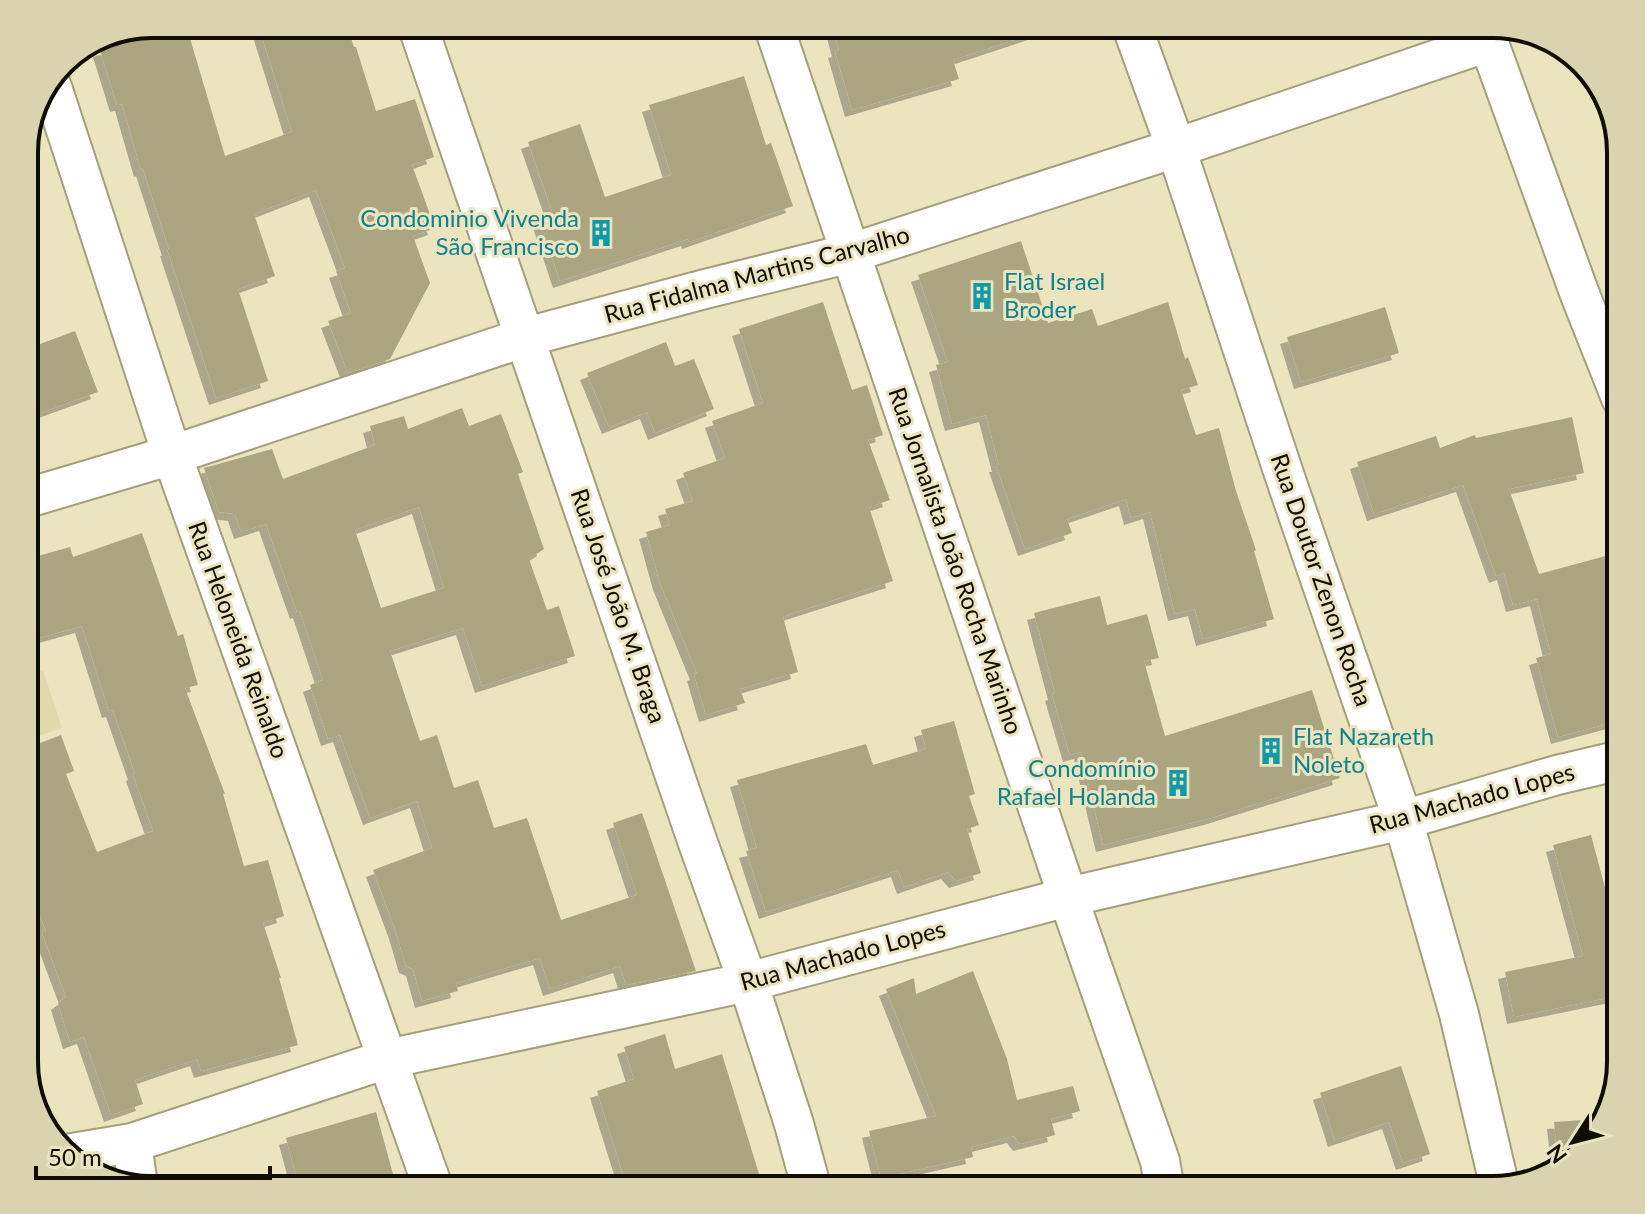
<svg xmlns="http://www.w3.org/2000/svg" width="1645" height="1214" viewBox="0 0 1645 1214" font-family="Lato,sans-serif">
<defs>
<filter id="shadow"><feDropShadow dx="-7" dy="7" stdDeviation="0" flood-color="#0004"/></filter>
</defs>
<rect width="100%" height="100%" fill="#ebe4bf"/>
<path fill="#e1d9ae" d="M43,670l19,58 -38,13v-65z"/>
<path fill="#aca582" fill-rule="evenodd" filter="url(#shadow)" d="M258,24h88l8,23h2l20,64 39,-12 19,58 -22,8 23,63 -22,8 17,47 -40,76 -42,14 -20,-52 23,-8 -15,-42 9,-3 -29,-78 -62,24 21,62 -37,13 30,92 -52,17 -49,-149h2l-26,-80 -2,1 -19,-66 -5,1 -17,-55 86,-25 39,131 67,-24z
M832,24h214l1,5 -94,31 6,19 -107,31 -17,-59 4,-1z
M744,76l22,69 5,-2 22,63 -104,36 -1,-3 -128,42 -21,-63 14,-4 -25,-72 52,-18 25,73 66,-22 -22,-70z
M1021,241l27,82 44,-14 6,17 70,-24 17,57 3,-2 10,28 -17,5 15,45 23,-7 17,63 20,59 -2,1 20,68 -71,20 -8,-30 -20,5 -25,-102 -19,6 -5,-19 -59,20 5,14 -47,16 -29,-84h3l-13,-50 -34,9 -16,-59 12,-3 -30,-87z
M823,302l29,88 15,-5 16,50 -15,5 22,60 -21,7 24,74 -100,32 -10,4 15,55 -58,17 5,14 -39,12 -12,-41 3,-1 -37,-90 -14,-51 24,-7 -5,-16 28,-8 -10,-28 42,-15 -13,-37 51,-18 -24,-74z
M1385,307l14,46 -98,29 -14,-45z
M75,331l23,61 -74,27v-69z
M666,342l9,24 19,-7 20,50 -59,24 -8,-21 -38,15 -22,-54z
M462,408l7,18 32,-12 22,58 -5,2 26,75 -15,10 18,51 12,-4 16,50 -93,30 -19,-58 -73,23 30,90 17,-6 17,53 24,-8 16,48 33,-10 34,102 76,-25 -24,-72 29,-10 54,158 -70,14 -6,-19 -70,23 -10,-31 -84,25 2,8 -36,10 -9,-32 -7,-3 -10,-34 -23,-62 59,-22 -15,-47 -47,17 -30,-83 -12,4 -18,-54 13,-5 -23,-69 -3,1 -31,-88 -25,8 -6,-18 -16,-2 -15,-44 68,-19 11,30 92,-34 -5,-19 34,-10 4,13zM419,507l25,81 -63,20 -26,-78z
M1572,417l12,56 -75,16 30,85 74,-20 8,30v136l-63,17 -22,-79 15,-4 -14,-55 -24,6 -9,-32 -8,3 -33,-91 -89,29 -17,-52 79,-26 4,12 35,-13 1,3z
M142,533l36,103 5,-2 15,51 -13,3 40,106h-2l21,72 24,-6 16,56 -21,7 18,55h-2l19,67 -97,26 -4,-12 -62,21 8,24 -32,11 -27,-78 -14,5 -12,-39 8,-6 -24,-64 4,-2 -22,-55v-127l37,-14 13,36 -8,3 31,78 56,-21 -20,-57 2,-1 -22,-63 -4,1 -27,-85 -58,16v-82l46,-13 3,10z
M1100,596l7,29 40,-11 12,44 -15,3 21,75 147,-46 28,88 -129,40 -108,27 -22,-93 -11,3 -18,-61 3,-1 -21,-80z
M954,721l21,73 -6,2 10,29 -12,4 14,44 -25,8 -8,-9 -44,15 -6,-17 -132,42 -20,-61 11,-3 -20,-68 129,-36 7,21 53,-16 -5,-19z
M1591,835l30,113v47l-107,22 -9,-45 78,-16 -30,-111z
M973,971l34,88 10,41 56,-14 7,25 -29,8 4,16 -35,9 -6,-8 -43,11 2,10 -92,21 -12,-47 67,-15 -50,-127 28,-11 2,16z
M665,1034l10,35 47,-15 42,136h-136l-31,-99 37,-12 -10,-32z
M1401,1066l29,88 -27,9 -14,-41 -54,18 -15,-47z
M376,1112l17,62 -14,4 4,12h-83l-14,-52z
M1583,1120l3,27 -27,22 -5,-47z"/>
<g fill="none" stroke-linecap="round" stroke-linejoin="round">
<g stroke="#a59f7c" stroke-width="42">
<path id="minor" d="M417,24l281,819 50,139 46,142 18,66
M773,24l295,873 92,264 5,29
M1131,24l45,124 108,326 119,346 56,194 41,174
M1482,24l97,268 42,106
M52,87l120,368 262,735
M24,499l148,-44 354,-118 179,-48 146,-36 325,-105 312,-106
M132,1143l6,43
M66,1154l66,-11 255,-84 361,-77 320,-85 335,-77 154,-45 64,-15"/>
</g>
<use href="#minor" stroke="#fff" stroke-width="38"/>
</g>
<defs>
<g id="building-bare" transform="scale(2.16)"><path d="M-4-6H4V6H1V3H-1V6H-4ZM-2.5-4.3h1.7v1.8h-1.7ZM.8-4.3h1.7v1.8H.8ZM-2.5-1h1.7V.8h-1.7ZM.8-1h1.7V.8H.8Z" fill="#0f9aa8" stroke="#ebe4bf" stroke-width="2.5" paint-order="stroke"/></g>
</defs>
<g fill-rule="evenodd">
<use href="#building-bare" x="601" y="233"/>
<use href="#building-bare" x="982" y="296"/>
<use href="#building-bare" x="1271" y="751"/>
<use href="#building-bare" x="1178" y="783"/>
</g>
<g text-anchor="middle" stroke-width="6" stroke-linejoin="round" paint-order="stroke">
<g font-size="24" fill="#0d838f" stroke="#ebe4bf" text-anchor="end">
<text x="579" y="227">Condominio Vivenda<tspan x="579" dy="28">São Francisco</tspan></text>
<text x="1004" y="290" text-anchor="start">Flat Israel<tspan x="1004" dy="28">Broder</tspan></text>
<text x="1293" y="745" text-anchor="start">Flat Nazareth<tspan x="1293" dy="28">Noleto</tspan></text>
<text x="1156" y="777">Condomínio<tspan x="1156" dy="28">Rafael Holanda</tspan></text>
</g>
<g font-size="24" fill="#100d03" stroke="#ebe4bf">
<text transform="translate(757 275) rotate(-15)" y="8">Rua Fidalma Martins Carvalho</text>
<text transform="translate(955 561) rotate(71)" y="8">Rua Jornalista João Rocha Marinho</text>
<text transform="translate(1321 580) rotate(71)" y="8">Rua Doutor Zenon Rocha</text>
<text transform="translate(618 606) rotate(71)" y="8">Rua José João M. Braga</text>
<text transform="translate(238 640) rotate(70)" y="8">Rua Heloneida Reinaldo</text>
<text transform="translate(1472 799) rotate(-15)" y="8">Rua Machado Lopes</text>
<text transform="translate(843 956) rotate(-15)" y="8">Rua Machado Lopes</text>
</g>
</g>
<path d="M0 0H1645V1214H0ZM152 38H1493A114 114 0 0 1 1607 152V1062A114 114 0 0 1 1493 1176H152A114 114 0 0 1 38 1062V152A114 114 0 0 1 152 38Z" fill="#d9d3b0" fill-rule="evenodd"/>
<path fill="none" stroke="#100d03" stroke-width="4" d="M152 38H1493A114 114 0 0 1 1607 152V1062A114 114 0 0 1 1493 1176H152A114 114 0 0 1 38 1062V152A114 114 0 0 1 152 38Z"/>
<g transform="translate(1573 1142) rotate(234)" stroke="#ebe4bf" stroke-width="6" paint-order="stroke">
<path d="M0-6L14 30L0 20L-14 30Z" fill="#100d03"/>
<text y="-12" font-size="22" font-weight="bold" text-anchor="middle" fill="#100d03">N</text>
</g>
<path d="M36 1166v12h234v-12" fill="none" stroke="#100d03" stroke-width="4"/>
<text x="48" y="1166" font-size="24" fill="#100d03" stroke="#ebe4bf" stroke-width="6" paint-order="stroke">50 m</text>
</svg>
